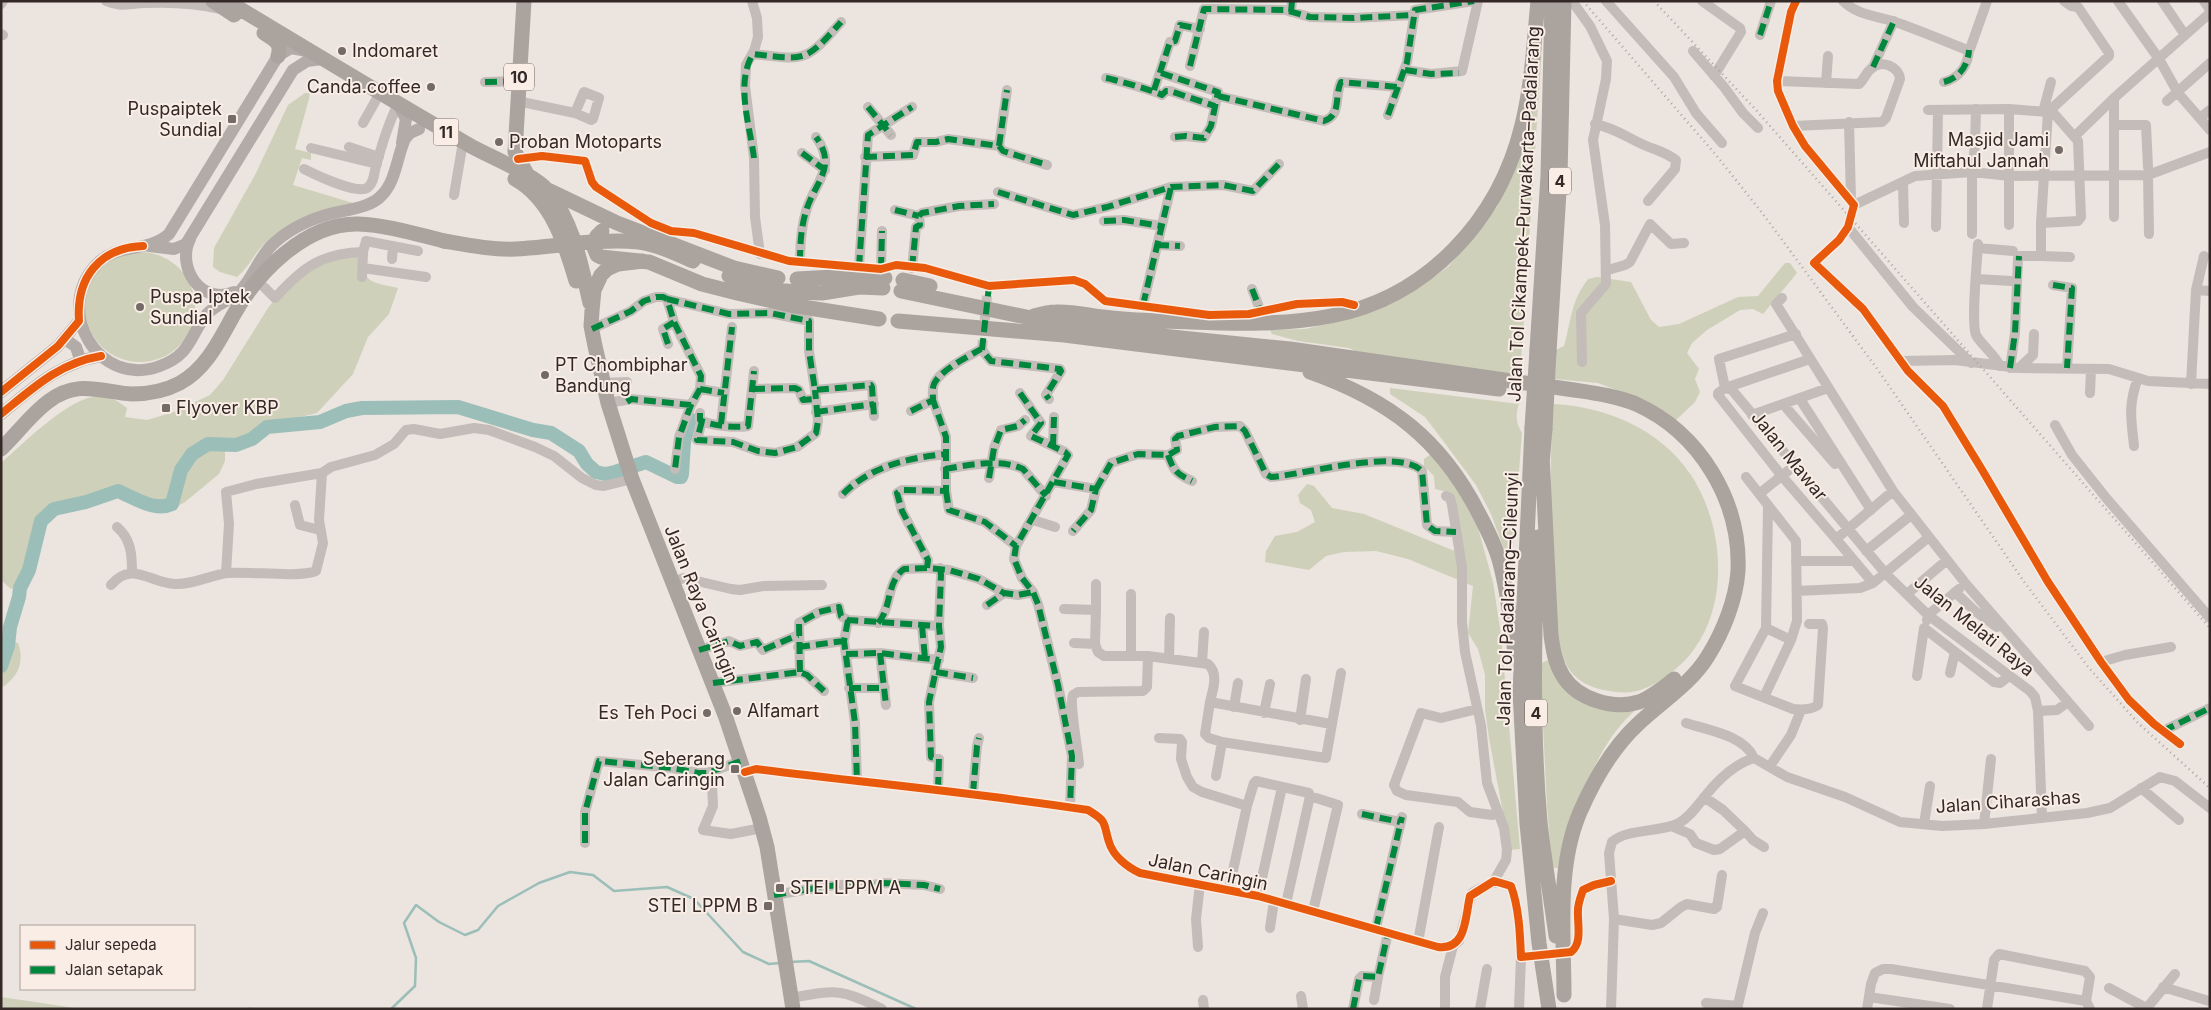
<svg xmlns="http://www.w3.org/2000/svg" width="2211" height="1010" viewBox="0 0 2211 1010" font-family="Inter,sans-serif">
<rect width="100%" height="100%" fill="#ebe4df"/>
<path fill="#ced0b9" d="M1536,47h6l-22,329 -158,-21 -13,-7 -51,-7 -26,-7 -2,-4 35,-1 32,-7 48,-17 35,-18 29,-21 48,-59 19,-42z
M305,93h5l-1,6 -14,50 16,4v7l-9,-2 -9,27 60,18c-27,10 -69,20 -89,41 -10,10 -15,23 -27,33l-17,-5 -7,-5 1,-19 41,-73 33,-70z
M357,248c10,34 6,33 41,40l-9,26 -21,23 -15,37 -36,39 -54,13 -12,10 -14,4 -18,1 6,10v10l-6,13 -34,28 -16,9 -16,-1 -29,-14 -11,-1 -23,9 -32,7 -11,10 -10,44 -9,17 -17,7 -9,-8 -1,-118c23,-20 68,-66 98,-67 11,-1 20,6 28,12l-2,9 22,3 27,-8 36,-17 13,-15 45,-72 32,-41 22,-12z
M85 307a55 55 0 1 1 110 0a55 55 0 1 1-110 0Z
M1785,263h5l7,10 -34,41 -10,-5 -13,1 -33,20 -15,13 -5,10 12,16 -4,10 5,13 -5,10 -20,19 -38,-23 -39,-15 -43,-4 1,-29 8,-4c8,-27 6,-43 24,-67l9,-2 34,5 20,38 8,7 20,-3 59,-27 20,-1z
M1390,388l129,16c-4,11 -3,20 3,29l-9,115 -9,1 -13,-35 -15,-29 -29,-39 -22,-29 -35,-23z
M1554,404c53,3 106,25 137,71 39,60 40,156 -23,200 -23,16 -36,21 -64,15 -15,-3 -29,-10 -37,-24 -18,-33 -14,-77 -15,-113 -1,-51 -3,-98 2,-149z
M1431,454l22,27 25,47 15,54 8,53 19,214 -10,1 -21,-112 -4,-29v-34l-7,-26 -10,-16 5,-47 -65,-27 -32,-8 -32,1 -18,4 -17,14 -44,-8 1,-11 9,-15 22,-4 18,-10 -4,-12 -11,-7 -2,-8 9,-11 7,2 18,22 32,6 98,40 -11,-61 -16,-4 -1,-13 -10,-10v-7z
M8,641l10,2c7,18 0,35 -17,45v-42z
M1548,660l21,29 70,18c-47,38 -62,106 -78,162l-9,-2 -5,-61 -7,-142z
M1,997l81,12h-81z"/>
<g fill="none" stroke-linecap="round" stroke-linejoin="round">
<path stroke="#9bbeb9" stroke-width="2.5" d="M790,962l19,-1 107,48
M248,1009h3
M391,1009l24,-23 1,-28 -12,-35 12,-18 23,17 26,13 13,-5 20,-24 41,-23 31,-11 23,3 21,16 53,-4 27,12 49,53 26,12 11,-1"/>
<path stroke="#9bbeb9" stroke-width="14" d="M1,666l7,-20 2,-19 9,-30 1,-9 9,-18 12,-49 13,-12 32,-7 32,-11c17,7 36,21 54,13l9,-34 11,-16 16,-10 28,1 16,-6 15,-12 53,-5 26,-11 16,-3 96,-1 75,23 18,3 28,18 8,13 9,8 9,2 10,-2 31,-10 31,15h4l1,-3 2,-32 6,-23"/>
<path stroke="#c6bfba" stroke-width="10" stroke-dasharray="10 5" stroke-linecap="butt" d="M982,350l5,-54
M1535,956l33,-4"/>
<path stroke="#c4bcb8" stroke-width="10" d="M106,1c16,7 24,2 39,2 25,-1 50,0 75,6
M752,1l5,17 1,19 -4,14 -8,14 -1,21 9,72 1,59 5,37
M1572,1l18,25 17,35 -1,18 -13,61 12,85 1,59 -25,29 1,49
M1606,1l68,76 22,36 26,30
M1702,1l38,27 1,4 -27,44
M1796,1l-5,11 -14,69 1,10 15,35 12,20 49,59 -6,22 -9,13 -25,23 49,46 45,62 35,35 38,62 67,114 53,80 28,38 25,24 26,20
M1843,1c16,16 39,15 58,23 22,8 44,17 66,26l3,-1 17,-48
M2064,1l7,5 7,1
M2118,1l41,58 19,34 32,37
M2162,1l23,34
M2204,1l6,9
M1,4l2,-3
M1291,12l1,-11
M1,34l2,1
M1760,35l11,-34
M1693,51l31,36 19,26 15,15
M753,54c52,6 52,9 88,-32
M1190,66l14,-57 81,1 25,7 43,1 61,-3
M1873,67l21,-46
M1405,70l26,4 31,-3 16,-70
M1161,73l57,19 -7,34 -7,12 -18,-2 -11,1
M1106,78c7,1 52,14 56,17l4,-4h4l45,15
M1777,81l82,3c5,-4 7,-12 13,-16 10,-9 27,-1 28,11l-14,39 -4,4 -89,4
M485,82l34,-1
M1944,82c15,-4 24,-16 25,-32
M1826,83l2,-27
M1154,90l16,-48 5,-1 5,-16 20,4
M1218,96l106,25c18,-6 10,-25 17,-39l57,5
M2114,98v119
M517,101l58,12 16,7 2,-1 6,-21 -15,-6 -9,21
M2167,101l43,-38
M868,107l23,28
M2009,109v116
M1928,110l81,-1 39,3 61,-56v-3l-31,-46
M2043,112l8,-30
M1388,115l19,-53 8,-52 59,-9
M2200,118l10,-8
M1849,122l2,78
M363,123l17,-30
M1595,124c20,4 31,13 49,21 14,6 19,6 32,15l-1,9 -27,32
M2114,125h32l2,42
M2075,136l39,-38 96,-85
M999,146l8,-56
M349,147l30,10
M311,148l66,16
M802,153l23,17
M865,157l48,-2 4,-13h19l12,-3 51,7 4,5 44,14
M518,159l24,-3 43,5 7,21 4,5 55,36 20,8 23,2 95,28 92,8 15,-4 29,3 64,18 85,-6 11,4 20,17 104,14 40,-1 48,-10 45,-2 12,3
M304,169c12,6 52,25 63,19 6,-4 7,-12 8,-18 6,-23 12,-44 23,-66
M2148,175l1,59
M1903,182l1,41
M998,192l75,23 34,-8 64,-20 52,-2 30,6 26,-27
M454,195l8,-47
M1854,205l61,-29 57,-4 38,4 138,-1 62,-23
M895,210l24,6
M1104,221l20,-1 37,6
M2041,223l37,-2 3,-4 -3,-76 -28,-32
M1848,227l65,80 58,56
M1936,227l2,-117
M1972,234v-62l3,-28 1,-35
M1978,244c-1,18 -7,79 -2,91 3,7 19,20 24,31
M1157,245l23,1
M1978,248l35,3
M2041,256l29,1
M392,259l1,-13
M800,262c0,-18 1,-36 7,-54 10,-28 30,-42 9,-71
M859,267l9,-132 44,-28
M363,268l63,9
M912,268l4,-41 4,-2 -1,-9 3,-3 37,-7 35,-2
M881,269l1,-38
M1608,270l17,-5 5,-3 20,-38 21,20 13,-1
M362,277l1,-25 3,-11 52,10
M1977,279l34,2
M2053,285l19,3 -5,80
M264,287l11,11c27,-30 46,-45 88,-46
M1252,289l9,23
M2196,290l14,1
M1782,298l-6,6 117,187 73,93 123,142
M667,299l62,15 41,-1 39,8v30l6,39 56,-5 1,2 2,29
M1143,305l28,-118
M592,329l39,-18 13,-10 12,-4h7l4,2 7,23 27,54 -1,13 -9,16 -12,32 -4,32
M668,344l-5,-15 11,-7
M1810,359l-85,29 -7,5v2l63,80 55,64
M1902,361l53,-1 64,8 90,1 39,12 62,3
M2010,368l5,-35 3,-75 1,-2h22v-33l7,-111
M2019,368l14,-13 1,-21
M604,383l23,-1
M2191,384l5,-94 8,-34
M1725,388l7,2 154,184 42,41 102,76 5,6 3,14 4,107
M1725,388l-6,-29 77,-25
M700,389l24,4
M753,389l42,-1 4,2 4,10 12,-1
M1020,393l21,30 -10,13 34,16 3,3 -52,91 -2,13 8,19 11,14 5,12 20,81 14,71 -2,51
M2090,393l1,-24
M1800,399l71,111
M608,403l23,-4 60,6
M1783,404l52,60
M911,411l22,-11c0,-5 -1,-11 1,-16 6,-14 34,-27 47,-35l10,12 69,8 1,2 -15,24 3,4
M816,412l58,-8
M700,413v7c11,6 37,8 48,6l6,-55
M1752,415l76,-27
M702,421l-5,19 36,2 25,9 17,2 22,-6 19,-14 2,-12 -3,-31
M721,424l11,-97
M2055,425l17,30 35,44 103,119
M1053,446l1,-29
M2134,446c-3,-28 -6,-41 4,-68
M1168,455c6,17 9,19 24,26
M945,469c25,-4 54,-11 78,0l23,27
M1746,477l50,64 1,80 -6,19 -27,57
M989,478l5,-30 7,-18 17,-4 7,-6
M1054,482l42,7 -5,21 -18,21
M1096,489l15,-26 27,-9 30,1 9,-5 -2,-11 3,-3 37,-9 25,-1 5,5 21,43 5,3c33,-2 127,-30 151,-6l5,54 8,6 21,1
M946,491l3,19 36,12 31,24
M843,494c28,-28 65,-36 103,-40
M1759,494l35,-28
M1446,496l4,2 2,7 10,62v55l3,30 16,73 6,58 17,45 3,22 -1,10 -12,21
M295,505l5,20 20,5
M1768,507l-2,121 -31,58 58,23c8,1 18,1 25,-4l5,-77 -1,-4h-13
M1033,520l22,7
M117,527c14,12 15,27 15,45
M1866,551l45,-36
M1796,561h57
M927,568l1,-8 -26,-49 -5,-18 5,-3 44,1v-54l-13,-37
M226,573l3,-49 -3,-32 30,-8 66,-11 9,-6 44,-12 19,-11 12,-14 8,-1 26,5 34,-6 15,2 46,17 19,9 28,22 14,7 8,1 28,-7
M672,582l12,-4 47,11 9,1 24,-4 58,-1
M1873,583l-37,-44 57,-48
M1096,584v26
M111,585c21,-25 39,-2 64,-1 18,1 35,-9 53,-11 22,-2 69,5 88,-2l7,-28 -4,-23 3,-47
M1797,591l63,-3 13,-5 56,-46
M1955,592l20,19 22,16
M1131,594v62
M1907,594l40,-34
M987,605l17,-12 14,2 15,-3
M1064,609l32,1 -1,34 3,8 6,4h44
M848,620l-4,21 11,82 2,58
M1927,620l1,-5 31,-26
M878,623c14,-15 8,-41 26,-54l23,-1 22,2 30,9 25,14
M922,626l3,32
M1766,628l25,12
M1074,643l21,1
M798,647l46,-6
M699,650l30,-9 11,5 17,-4 6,8 35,-15
M880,653l6,52
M846,654l34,-1 59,7
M1169,659l1,-41
M2101,662l24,-7 46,-8
M1202,663l2,-31
M800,672l-1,-49 20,-11 20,-5 2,9 7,4 91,6
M936,672l37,6
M1950,673l5,-21
M1917,676l7,-48 70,54 6,1 9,-7
M713,683l87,-11 7,3 17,16
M849,688h36
M1210,702l-5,32 4,4 13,4 104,16 15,-85
M1234,707l4,-24
M1477,709l-36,9 -20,-5 -27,72 3,6 9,4 52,7 12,10 22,3 6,-3
M2038,711l19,-1 11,-8
M1264,713l6,-29
M1300,720l6,-41
M1686,723c21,7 58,12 68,35
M2163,731l47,-23
M1159,738l21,1 2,3 -1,17 6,18 6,10 9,5 45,14 -18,83
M1079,764c-1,-14 -10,-61 -6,-69l5,-3 65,-1 4,-4 1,-31 60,8c11,10 5,25 2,38l121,22
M1770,766l21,-31 10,-25
M745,772l11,-3c111,14 222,24 332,41 20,12 15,13 21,32 4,14 18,25 31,31l118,23 180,51 15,-1 6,-5 13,-48c14,-8 23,-15 39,-7 8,22 9,47 10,71l10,-1
M707,773l5,10 1,23 -10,24 28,4 31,-6
M1216,776l6,-34
M2141,788l38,32
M938,789l1,-30 -8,-2 -2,-55 12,-55 -2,-21 2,-51 -1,-7
M973,793l4,-47 2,-8
M1247,806l7,-23 2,-2 53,12 1,3 28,9 -25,106
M1362,814l38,8
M1924,824l6,-38
M1984,824l7,-65
M1671,826l19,8 6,9 18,7 6,-1 25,-18 -22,-21 -19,-13
M1745,831l8,9 11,7
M585,843v-31l14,-51 74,7 25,5h9l34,-12
M774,895l54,-9 27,-2 14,2 14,-3 41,2 16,4
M1258,896l24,-109
M1286,904l24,-108
M1614,919l38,6 9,-2 20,-16 6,-3 27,5 3,-2 5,-32
M1270,928l4,-27
M1376,928l26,-111
M1418,942l21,-115
M1198,947l-2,-28 4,-35
M1571,952c12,-9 6,-29 7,-42 0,-7 3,-14 5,-20l11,-5 17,-4
M2163,987l46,14
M2109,988l39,21
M1301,996l2,13
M1869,997l81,12
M791,998c45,-8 50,-10 91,11
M1203,1000l1,9
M1374,1000l4,-23
M1706,1003l32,3
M1353,1009l6,-30 3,-3 16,1 10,-44
M1445,1009v-32l8,-31
M1480,1009l7,-40
M1519,1009l2,-52
M1611,1009l3,-90 -5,-66 3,-11c15,-14 48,-9 67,-19 11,-6 19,-18 27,-28 12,-15 29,-31 48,-37l33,19 58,20 55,25 42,4 42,-2 103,-11 23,-5 50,-31 15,4 35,27
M1737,1009l18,-76 8,-20
M1867,1009l4,-25 4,-11 8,-4h8l195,32
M1987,1009l7,-49 5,-6 86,17 5,6 -4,24 4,8
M2146,1009l29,-35"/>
<path stroke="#b3aba7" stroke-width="12" d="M307,51l-16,-3 -13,8 -109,178c-21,19 -51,8 -72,30 -45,46 2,125 63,102 32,-12 29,-30 47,-52 9,-10 24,-14 34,-24 13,-14 18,-33 32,-46 15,-14 33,-23 53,-29 17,-5 44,-6 56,-20 14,-14 15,-39 23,-56l5,-6 9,-4
M398,104l8,15 -4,24
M190,239c-14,28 11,67 44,53
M149,246l25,3 12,-5 107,-174 14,-9 15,-2
M65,339l11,8 4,12
M1,392l57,-46 21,-25
M1,414c32,-26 58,-51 100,-58"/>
<path stroke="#aaa39e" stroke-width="15" d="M213,1l21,14
M227,1c81,49 161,97 242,144 19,11 66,30 78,45 26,31 34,74 43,113
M524,1l-9,151 13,24
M264,33c11,7 18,10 14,23
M515,179c36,20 50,64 61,102
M548,190l69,33 117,45 44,10
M602,231l-5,5 -4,9 4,10 4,2 48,5 53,22 35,9 53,12 89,14
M643,261l-25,3 -11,5 -6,6 -7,15 -2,21 -1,15 4,20 13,57 24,76 93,236 34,102 8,30 26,162
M729,276l35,13 33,3 25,1 37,-6 24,1
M797,279l56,-3 32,2
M903,280l27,6
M901,291l173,36 216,22 284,41c20,3 43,6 62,14 64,29 105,97 102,167 -2,29 -15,61 -30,85 -17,28 -47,46 -70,68 -26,24 -44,56 -58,88 -24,56 -16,124 -16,183
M1034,316c7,-2 15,-4 22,-4 19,-1 37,5 56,6 26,3 53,3 79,4 46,2 94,3 140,-6 97,-19 168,-96 191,-191 10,-40 12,-83 16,-124
M898,321l166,14 435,54
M1537,350l11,-174 4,-175
M1549,352l11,-176 4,-175
M1310,372c79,28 131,67 169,142 8,15 17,32 21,49 8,29 11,60 15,90
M1532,428l-12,263 7,133 12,119 10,66
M1,449c16,-15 30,-35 48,-48 29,-22 52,-9 83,-7 17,0 33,-3 48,-11 26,-14 39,-42 53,-67 24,-43 72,-93 125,-92 29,1 58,10 86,17
M1542,455l9,180c2,15 4,28 12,41 14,23 50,34 76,26 13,-5 24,-14 35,-23
M1542,464l3,-35
M1538,537c-4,95 -6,191 2,285 4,38 11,76 16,114"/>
<path stroke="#aca5a2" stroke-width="2.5" stroke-dasharray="1 4" stroke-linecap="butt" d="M1583,1l133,154 47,59 115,156 147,213 64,85 49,55 72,65
M1654,1l102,109 454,518"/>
<path stroke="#aaa39e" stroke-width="15" d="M444,241c23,4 48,9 72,8 40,-2 83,-11 123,-7 19,3 36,11 54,19
M1532,428l5,-78
M1545,429l4,-77"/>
<path stroke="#00873e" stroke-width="6" stroke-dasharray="12 6" stroke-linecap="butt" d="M1291,12l1,-11
M1760,35l11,-34
M1190,66l14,-57 81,1 25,7 43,1 61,-3
M1873,67l21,-46
M1405,70l26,4 28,-1
M1161,73l57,19 -7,34 -7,12 -18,-2 -11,1
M1106,78c7,1 52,14 56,17l4,-4h4l45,15
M485,82l34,-1
M1944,82c15,-4 24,-16 25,-32
M1154,90l16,-48 5,-1 5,-16 20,4
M1218,96l106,25c18,-6 10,-25 17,-39l57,5
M868,107l23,28
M1388,115l19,-53 8,-52 59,-9
M999,146l8,-56
M802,153l23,17
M865,157l48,-2 4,-13h19l12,-3 51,7 4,5 44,14
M754,158c-4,-32 -19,-75 -1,-104 52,6 52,9 88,-32
M998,192l75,23 34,-8 64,-20 52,-2 30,6 26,-27
M895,210l24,6
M1104,221l20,-1 37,6
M1157,245l23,1
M800,262c0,-18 1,-36 7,-54 10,-28 30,-42 9,-71
M859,267l9,-132 44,-28
M912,268l4,-41 4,-2 -1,-9 3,-3 37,-7 35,-2
M881,269l1,-38
M2053,285l19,3 -5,80
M1252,289l9,23
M667,299l62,15 41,-1 39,8v30l6,39 56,-5 1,2 2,29
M1143,305l28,-118
M592,329l39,-18 13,-10 12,-4h7l4,2 7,23 27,54 -1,13 -9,16 -12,32 -4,32
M668,344l-5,-15 11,-7
M982,350l7,-64
M2010,368l5,-35 4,-77
M700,389l24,4
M753,389l42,-1 4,2 4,10 12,-1
M1020,393l21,30 -10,13 34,16 3,3 -52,91 -2,13 8,19 11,14 5,12 20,81 14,71 -2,51
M627,402l4,-3 60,6
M911,411l22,-11c0,-5 -1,-11 1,-16 6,-14 34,-27 47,-35l10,12 69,8 1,2 -15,24 3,4
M816,412l58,-8
M700,413v7c11,6 37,8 48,6l6,-55
M702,421l-5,19 36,2 25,9 17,2 22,-6 19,-14 2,-12 -3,-31
M721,424l11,-97
M1053,446l1,-29
M1168,455c6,17 9,19 24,26
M945,469c25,-4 54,-11 78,0l23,27
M989,478l5,-30 7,-18 17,-4 7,-6
M1054,482l42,7 -5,21 -18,21
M1096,489l15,-26 27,-9 30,1 9,-5 -2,-11 3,-3 37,-9 25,-1 5,5 21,43 5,3c33,-2 127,-30 151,-6l5,54 8,6 21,1
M946,491l3,19 36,12 31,24
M843,494c28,-28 65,-36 103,-40
M927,568l1,-8 -26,-49 -5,-18 5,-3 44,1v-54l-13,-37
M987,605l17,-12 14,2 15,-3
M848,620l-4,21 11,82 2,58
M878,623c14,-15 8,-41 26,-54l23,-1 22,2 30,9 25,14
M922,626l3,32
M798,647l46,-6
M699,650l30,-9 11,5 17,-4 6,8 35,-15
M880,653l6,52
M846,654l34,-1 59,7
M800,672l-1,-49 20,-11 20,-5 2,9 7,4 91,6
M936,672l37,6
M713,683l87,-11 7,3 17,16
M849,688h36
M2163,731l47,-23
M938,789l1,-30 -8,-2 -2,-55 12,-55 -2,-21 2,-51 -1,-7
M973,793l4,-47 2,-8
M1362,814l38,8
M585,843v-31l14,-51 74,7 25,5h9l34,-12
M774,895l54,-9 27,-2 14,2 14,-3 41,2 16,4
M1376,928l26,-111
M1353,1009l6,-30 3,-3 16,1 10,-44"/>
<g stroke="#f9ede5" stroke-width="11">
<path id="cycleway" d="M1796,1l-5,11 -14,69 1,10 15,35 12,20 49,59 -6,22 -9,13 -25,23 49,46 45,62 35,35 38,62 67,114 53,80 28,38 25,24 26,20
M518,159l24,-3 43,5 7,21 4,5 55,36 20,8 23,2 95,28 92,8 15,-4 29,3 64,18 85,-6 11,4 20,17 104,14 40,-1 48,-10 45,-2 12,3
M1,392l57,-46 21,-25c-3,-43 20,-73 64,-75
M1,414c32,-26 58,-51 100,-58
M745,772l11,-3c111,14 222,24 332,41 20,12 15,13 21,32 4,14 18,25 31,31l118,23 180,51c29,3 27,-30 32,-51l24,-15 17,5c8,22 9,47 10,71l50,-5c12,-9 6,-29 7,-42 0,-7 3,-14 5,-20l11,-5 17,-4"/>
</g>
<use href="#cycleway" stroke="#e8590c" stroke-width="8"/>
</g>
<g fill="#746a67" stroke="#f9ede5" stroke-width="2">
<circle cx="342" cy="51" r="5"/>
<circle cx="431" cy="87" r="5"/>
<rect x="227" y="114" width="10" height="10" rx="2.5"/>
<circle cx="499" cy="142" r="5"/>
<circle cx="2059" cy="150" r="5"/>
<circle cx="140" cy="307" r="5"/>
<circle cx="545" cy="375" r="5"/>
<rect x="161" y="403" width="10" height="10" rx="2.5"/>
<circle cx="737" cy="711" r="5"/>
<circle cx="707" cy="713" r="5"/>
<rect x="730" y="764" width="10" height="10" rx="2.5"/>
<rect x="775" y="883" width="10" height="10" rx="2.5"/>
<rect x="763" y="901" width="10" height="10" rx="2.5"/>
</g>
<g text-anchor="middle" stroke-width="4" stroke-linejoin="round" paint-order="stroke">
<g fill="#f9ede5" stroke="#6f6460" stroke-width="1">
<rect x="504" y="63.5" width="30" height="27" rx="4"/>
<rect x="433.5" y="118.5" width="25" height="27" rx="4"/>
<rect x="1549" y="167.5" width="22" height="27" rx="4"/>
<rect x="1525" y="699.5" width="22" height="27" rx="4"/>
</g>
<g font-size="16" font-weight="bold" fill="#342927">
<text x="519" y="83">10</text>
<text x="446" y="138">11</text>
<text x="1560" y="187">4</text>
<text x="1536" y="719">4</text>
</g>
<g font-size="18" fill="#342927" stroke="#f9ede5" text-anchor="start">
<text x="352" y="57">Indomaret</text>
<text x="421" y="93" text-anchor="end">Canda.coffee</text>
<text x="222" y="115" text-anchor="end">Puspaiptek<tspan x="222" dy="21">Sundial</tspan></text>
<text x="2049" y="146" text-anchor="end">Masjid Jami<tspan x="2049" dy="21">Miftahul Jannah</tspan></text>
<text x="509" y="148">Proban Motoparts</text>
<text x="150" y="303">Puspa Iptek<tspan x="150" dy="21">Sundial</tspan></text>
<text x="555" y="371">PT Chombiphar<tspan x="555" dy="21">Bandung</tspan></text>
<text x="176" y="414">Flyover KBP</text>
<text x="747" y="717">Alfamart</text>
<text x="697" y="719" text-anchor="end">Es Teh Poci</text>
<text x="725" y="765" text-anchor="end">Seberang<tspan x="725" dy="21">Jalan Caringin</tspan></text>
<text x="790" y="894">STEI LPPM A</text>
<text x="758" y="912" text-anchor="end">STEI LPPM B</text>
</g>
<g font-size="18" fill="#342927" stroke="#f9ede5">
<text transform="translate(1524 214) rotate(-87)" y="6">Jalan Tol Cikampek–Purwakarta–Padalarang</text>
<text transform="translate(1789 456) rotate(51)" y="6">Jalan Mawar</text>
<text transform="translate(1508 599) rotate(-88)" y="6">Jalan Tol Padalarang–Cileunyi</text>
<text transform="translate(701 604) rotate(68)" y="6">Jalan Raya Caringin</text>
<text transform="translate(1974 626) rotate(39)" y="6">Jalan Melati Raya</text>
<text transform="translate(2008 802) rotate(-4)" y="6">Jalan Ciharashas</text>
<text transform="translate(1208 872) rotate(12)" y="6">Jalan Caringin</text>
</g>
</g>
<rect width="2211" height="1010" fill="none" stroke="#342927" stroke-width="5"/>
<rect x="20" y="925" width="175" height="65" fill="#f9ede5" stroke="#aa9f99"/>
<rect x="30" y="941" width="25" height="8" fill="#e8590c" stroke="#aa9f99"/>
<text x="65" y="950" font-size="15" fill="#342927">Jalur sepeda</text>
<rect x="30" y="966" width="25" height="8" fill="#00873e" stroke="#aa9f99"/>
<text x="65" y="975" font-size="15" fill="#342927">Jalan setapak</text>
</svg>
